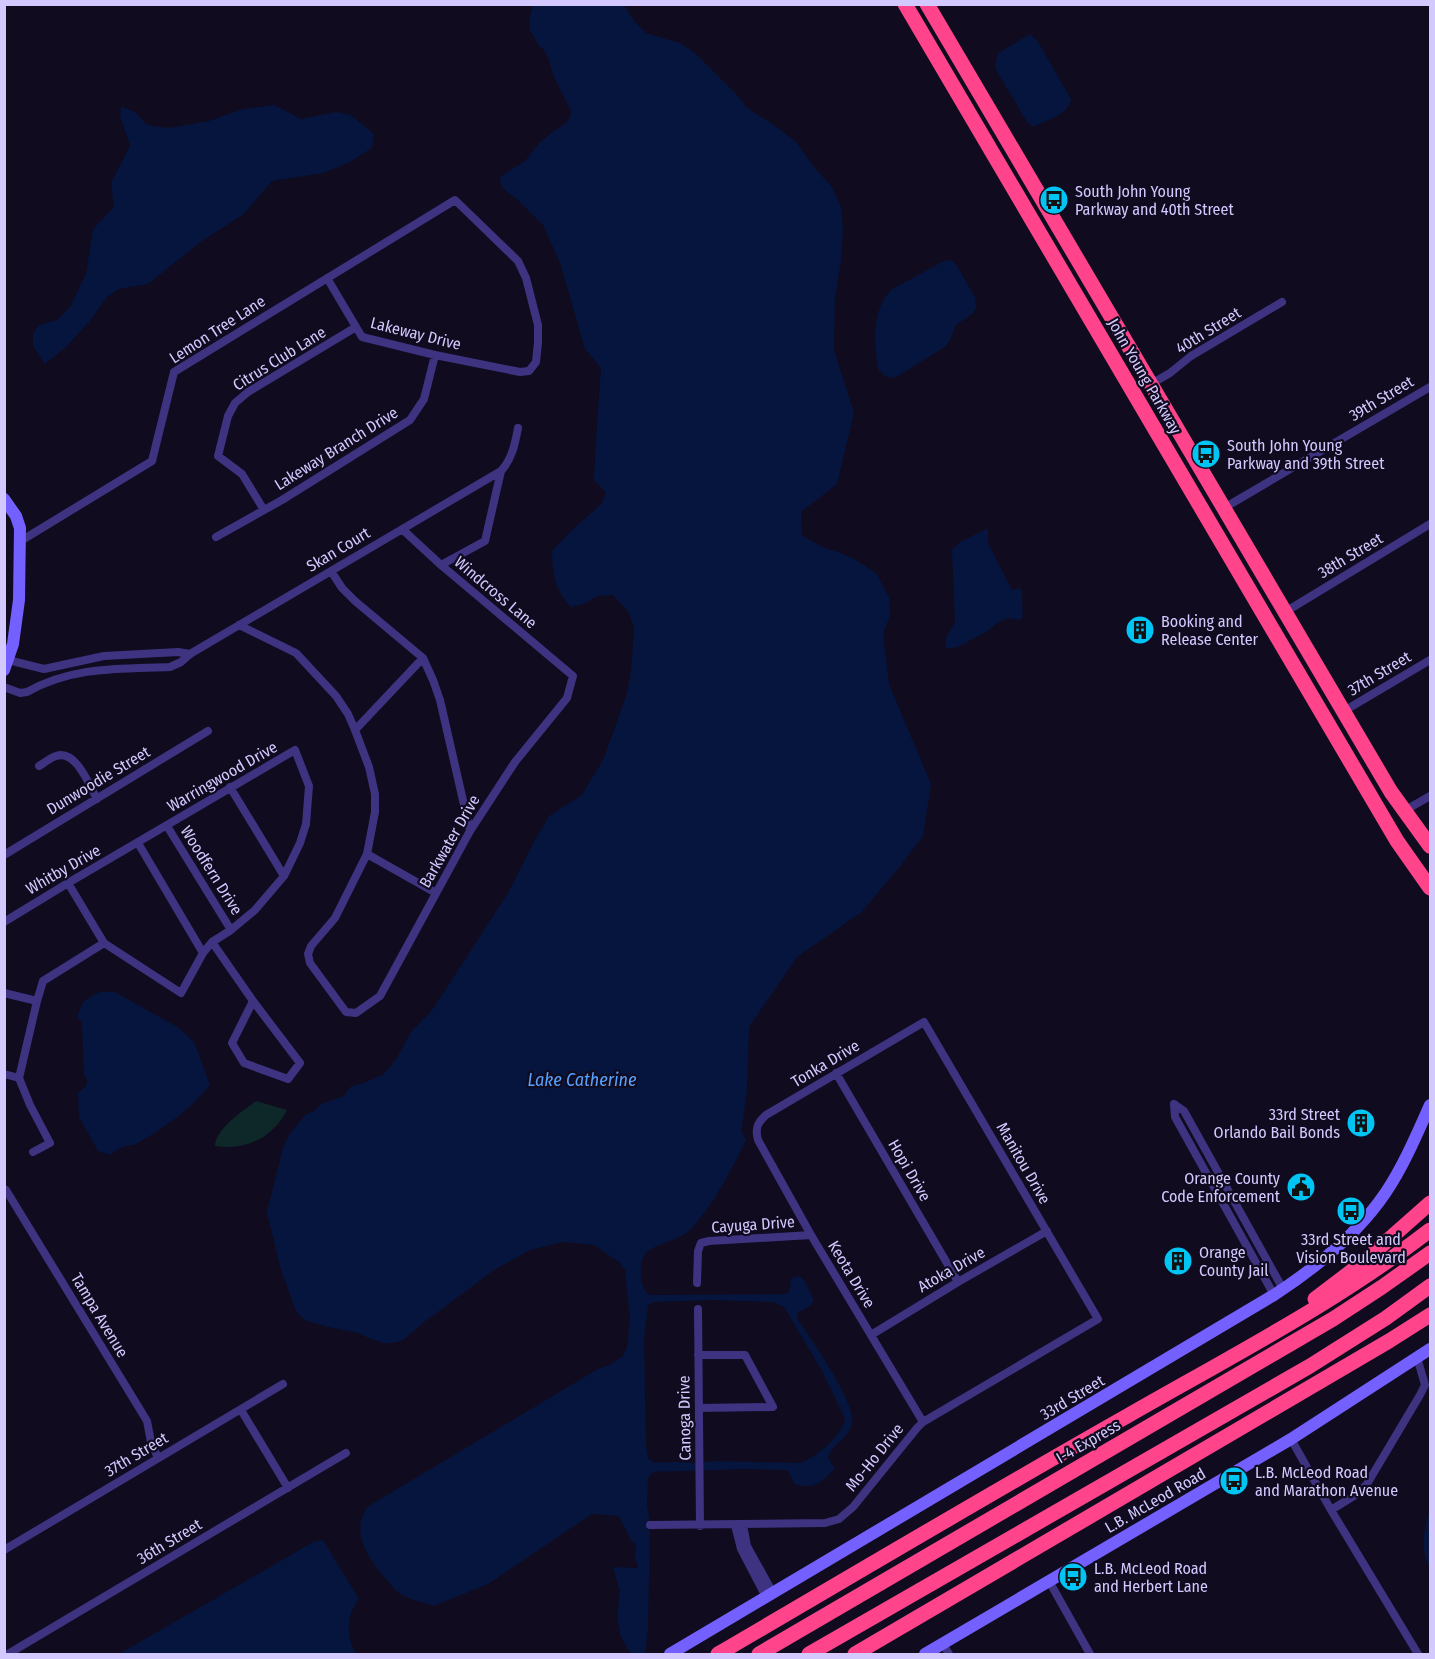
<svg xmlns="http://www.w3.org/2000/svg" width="1435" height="1659" viewBox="0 0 1435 1659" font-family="'Fira Sans Condensed',sans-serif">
<rect width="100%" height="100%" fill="#100b1f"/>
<path fill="#0e2729" d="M256,1101l31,9c-14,28 -42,41 -72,36 1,-18 28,-35 41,-45z"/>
<path fill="#06153d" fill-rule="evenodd" d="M533,5h91l11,17 11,11 34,10 15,10 44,44 7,10 28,18 22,17 19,26 16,18 10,21 2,22 -2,32 -6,37 -1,52 20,63 -17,71 -36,28 1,23 20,12 19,6 13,6 22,14 13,24 1,18 -7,20 6,49 42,100 -8,52 -21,28 -40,48 -65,45 -48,70 -2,64 -6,40 5,9c-15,31 -31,62 -54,88 -11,13 -42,16 -48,28 -5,10 -5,32 6,39l136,-1 4,-4 1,-12 8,-2 5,4 10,20 -3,5 -13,8 -1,5c13,20 60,85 55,106 -4,14 -20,21 -24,34l7,11c-14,13 -20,21 -41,15l-5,-12 -4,-2 -43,-1 -89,3 -5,6 -1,27 3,18 -2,106 -3,25h-14l-10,-17 -4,-21 3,-24 -7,-25 25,1 -3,-11 1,-13 -4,-2 -13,-26 -27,-2 -104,70 -54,22c-9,-3 -27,-7 -35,-13 -5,-3 -9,-10 -13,-14 -17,-19 -36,-47 -19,-72l231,-138 13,-5 12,-8 4,-9 3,-27 -5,-50 -6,-8 -25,-17 -31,-3 -33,8 -36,20 -67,50 -24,20 -10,3h-9l-16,-5 -9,-5 -31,-6 -24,-7 -8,-9 -15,-41 -14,-58 16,-64 6,-13 16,-20 9,-4 7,-7 23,-8 6,-9 14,-4 20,-9 12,-15 16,-28 21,-22 75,-116 27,-53 14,-24 33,-21 22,-37 23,-65 4,-22 3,-42 -5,-16 -16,-18 -16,1 -13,8 -13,3c-17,-19 -18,-31 -19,-56l17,-18 33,-30 4,-11 -12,-12 2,-41 5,-71 -16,-19 -25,-86 -17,-38 -24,-24 -16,-12 -3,-7 1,-6 24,-15 14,-18 15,-12 11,-7 5,-6 1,-7 -18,-36 -5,-18 -4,-7 -5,-4 -9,-16v-14zM714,1300l59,2 11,5 38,64 23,48c-3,17 -29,38 -44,44l-88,-2c-19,4 -38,-1 -58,2l-7,-5 -2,-11 -2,-110 4,-31 6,-4z
M1030,34l7,6 34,59c-3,17 -24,20 -37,28l-7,-5 -32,-54 3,-15z
M275,105l26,14 35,-7 15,3 23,19 -2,14 -24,15 -25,10 -51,8 -28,33 -42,27 -54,43 -29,5 -12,8 -18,25 -22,24 -22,18 -12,-18v-13l6,-8 18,-5 13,-13 16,-33 7,-45 21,-22 -3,-24 19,-37 -10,-30 1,-10 14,6 12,13 22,3 40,-7 34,-12z
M946,260l7,1 4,5 18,31 1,11 -4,6 -16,11 -5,13 -5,8 -51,32 -10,-2 -7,-7c-4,-26 -7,-60 14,-80z
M988,528v15l24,47 8,-2c4,9 1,19 3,28l-3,4 -13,-2 -11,6 -10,8 -28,15 -13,2 1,-11 9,-16 -3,-72 8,-8z
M99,992h16l64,36 15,14 16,43c-19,24 -47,44 -74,59 -5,2 -8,1 -13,3 -4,1 -9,5 -12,8l-13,-4 -19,-34 -1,-24 9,-8v-5l-3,-6 -2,-52 -5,-5 6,-15z
M1430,1509v59c-11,-19 -6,-38 0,-59z
M323,1540l36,59c-13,16 -13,38 -3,55h-237l196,-113z"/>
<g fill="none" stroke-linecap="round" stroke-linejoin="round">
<path stroke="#3d3381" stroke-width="8" d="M1151,384l19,-11 21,-17 91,-54
M1224,508l206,-121
M264,510l-22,-36 -24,-18 10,-40 7,-13 13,-11 108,-65
M216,537l66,-37 128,-80 14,-21 11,-44
M19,542l133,-81 22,-89 281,-172 63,61 8,17 12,47v17l-2,20 -7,9 -9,1 -85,-17 -73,-18 -35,-59
M441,565l44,-24 16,-70
M331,571l11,17 13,13 68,57 10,22 7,20 30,131
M1285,612l145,-88
M239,625l57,28 40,43 12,18 7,16 14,37 6,27v18l-8,42 -32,64 -24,28 -3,8 2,9 36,49 10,1 24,-17 90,-165 45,-69 52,-64 6,-22 -132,-111 -39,-36
M8,660l36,9 60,-13 74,-4 12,2
M4,687l16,6 7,-1c46,-26 93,-23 143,-25l11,-5 9,-8 311,-183c11,-12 14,-27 17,-43
M1344,711l86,-51
M355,730l68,-72
M39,766c5,-3 11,-8 17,-10 20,-7 33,29 41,43
M230,787l54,89
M1404,811l26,-15
M167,826l64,104
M138,843l65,110
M367,854l69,39
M4,855l204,-124
M4,922l64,-39 227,-133 14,36 -3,38 -6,19 -16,33 -29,34 -24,20 -19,12 -9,11 -22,40 -77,-50 -36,-60
M212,942l41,59
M4,993l33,8 6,-20 61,-38
M253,1001l47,62 -12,16 -44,-16 -12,-20z
M836,1073l122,209
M4,1074l15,4
M1174,1104l1,13 99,178
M1174,1104l10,7 99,178
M33,1152l17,-9 -20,-38 -11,-27 18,-77
M6,1190l141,231 4,21 7,16
M697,1283l1,-32 3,-8 8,-2 102,-6
M698,1309l2,217
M871,1335l87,-53 89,-51
M698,1355h47l28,52 -74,1
M241,1410l47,78
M1291,1439l40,71 87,144
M1331,1510l26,-16 10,-10 53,-89 5,-10 -8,-28
M650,1525l175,-2 14,-4 14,-12 64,-79 6,-6 175,-103 -174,-297 -158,93c-9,8 -11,14 -8,25l53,95 112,187
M735,1525l6,24 25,48
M743,1525l4,21 26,47
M4,1550l279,-166
M1049,1581l41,73
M943,1644l6,10
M8,1654l338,-201"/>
<path stroke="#7360ff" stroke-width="12" d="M4,499l12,17 4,12 -1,72 -6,44 -9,26
M670,1654l604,-359c43,-28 84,-61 112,-103 18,-27 31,-58 44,-87
M925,1654l366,-215 139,-90"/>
<path stroke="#ff448c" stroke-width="15" d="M905,4l492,837 33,47
M927,4l464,788 39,54
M1315,1299l46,-35 69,-61
M718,1654c137,-80 273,-161 411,-239 103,-59 208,-113 301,-185
M759,1654l574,-335 49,-32 48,-34
M809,1654l501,-288 76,-48 44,-32
M855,1654l534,-313 41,-26"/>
</g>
<defs>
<g id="bus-disc" transform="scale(1.5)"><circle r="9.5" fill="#00c4f4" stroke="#100b1f"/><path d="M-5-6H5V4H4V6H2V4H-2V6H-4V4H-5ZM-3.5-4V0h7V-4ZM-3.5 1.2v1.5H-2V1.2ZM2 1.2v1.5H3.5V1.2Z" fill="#111"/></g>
<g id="building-disc" transform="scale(1.5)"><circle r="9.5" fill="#00c4f4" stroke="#100b1f"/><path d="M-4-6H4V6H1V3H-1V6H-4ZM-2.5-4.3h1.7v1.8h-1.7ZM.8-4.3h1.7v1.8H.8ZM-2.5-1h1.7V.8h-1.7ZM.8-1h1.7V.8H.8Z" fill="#111"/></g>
<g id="civic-disc" transform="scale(1.5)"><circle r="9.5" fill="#00c4f4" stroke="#100b1f"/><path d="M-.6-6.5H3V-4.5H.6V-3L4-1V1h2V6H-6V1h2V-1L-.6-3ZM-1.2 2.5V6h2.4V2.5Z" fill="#111"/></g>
</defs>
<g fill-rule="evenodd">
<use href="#bus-disc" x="1054" y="200"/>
<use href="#bus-disc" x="1206" y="454"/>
<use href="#building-disc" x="1140" y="630"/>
<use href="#building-disc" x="1361" y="1123"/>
<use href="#civic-disc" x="1301" y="1187"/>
<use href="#bus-disc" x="1351" y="1211"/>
<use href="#building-disc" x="1178" y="1261"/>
<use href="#bus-disc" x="1234" y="1481"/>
<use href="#bus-disc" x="1073" y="1577"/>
</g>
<g text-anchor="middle" stroke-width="4.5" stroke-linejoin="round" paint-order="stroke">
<g font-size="16" fill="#d4c9ff" stroke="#100b1f" text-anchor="start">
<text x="1075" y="197">South John Young<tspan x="1075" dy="18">Parkway and 40th Street</tspan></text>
<text x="1227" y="451">South John Young<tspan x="1227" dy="18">Parkway and 39th Street</tspan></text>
<text x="1161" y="627">Booking and<tspan x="1161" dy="18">Release Center</tspan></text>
<text x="1340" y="1120" text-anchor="end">33rd Street<tspan x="1340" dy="18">Orlando Bail Bonds</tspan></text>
<text x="1280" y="1184" text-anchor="end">Orange County<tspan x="1280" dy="18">Code Enforcement</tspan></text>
<text x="1351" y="1245" text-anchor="middle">33rd Street and<tspan x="1351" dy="18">Vision Boulevard</tspan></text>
<text x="1199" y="1258">Orange<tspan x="1199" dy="18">County Jail</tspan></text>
<text x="1255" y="1478">L.B. McLeod Road<tspan x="1255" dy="18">and Marathon Avenue</tspan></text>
<text x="1094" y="1574">L.B. McLeod Road<tspan x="1094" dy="18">and Herbert Lane</tspan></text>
</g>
<g font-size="16" fill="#d4c9ff" stroke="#100b1f">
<text transform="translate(217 329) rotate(-33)" y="6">Lemon Tree Lane</text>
<text transform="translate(1208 330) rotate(-32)" y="6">40th Street</text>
<text transform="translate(416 333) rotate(14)" y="6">Lakeway Drive</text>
<text transform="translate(279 358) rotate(-32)" y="6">Citrus Club Lane</text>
<text transform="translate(1145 376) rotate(60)" y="6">John Young Parkway</text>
<text transform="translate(1381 398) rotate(-31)" y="6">39th Street</text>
<text transform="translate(336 448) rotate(-32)" y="6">Lakeway Branch Drive</text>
<text transform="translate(338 549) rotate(-31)" y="6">Skan Court</text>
<text transform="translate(1350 555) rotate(-31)" y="6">38th Street</text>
<text transform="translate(496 592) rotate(40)" y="6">Windcross Lane</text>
<text transform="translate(1379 673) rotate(-31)" y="6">37th Street</text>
<text transform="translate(222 776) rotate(-30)" y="6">Warringwood Drive</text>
<text transform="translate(98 780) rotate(-31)" y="6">Dunwoodie Street</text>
<text transform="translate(449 841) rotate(-60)" y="6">Barkwater Drive</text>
<text transform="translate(63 869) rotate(-30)" y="6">Whitby Drive</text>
<text transform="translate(212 870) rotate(58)" y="6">Woodfern Drive</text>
<text transform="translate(825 1063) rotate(-31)" y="6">Tonka Drive</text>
<text transform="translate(1024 1163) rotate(60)" y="6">Manitou Drive</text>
<text transform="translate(910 1170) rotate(60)" y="6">Hopi Drive</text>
<text transform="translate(753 1224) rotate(-4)" y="6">Cayuga Drive</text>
<text transform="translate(951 1269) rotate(-30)" y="6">Atoka Drive</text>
<text transform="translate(852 1274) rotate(59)" y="6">Keota Drive</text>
<text transform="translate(100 1315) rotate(59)" y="6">Tampa Avenue</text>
<text transform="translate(1072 1397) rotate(-31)" y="6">33rd Street</text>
<text transform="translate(684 1418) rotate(-91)" y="6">Canoga Drive</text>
<text transform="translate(1088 1441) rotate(-30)" y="6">I-4 Express</text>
<text transform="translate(136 1454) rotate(-31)" y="6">37th Street</text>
<text transform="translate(874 1457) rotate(-51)" y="6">Mo-Ho Drive</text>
<text transform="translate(1155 1500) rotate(-30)" y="6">L.B. McLeod Road</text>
<text transform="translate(169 1541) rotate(-31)" y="6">36th Street</text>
</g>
<g font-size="18" font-style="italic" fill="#57a1ff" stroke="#100b1f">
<text x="582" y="1086">Lake Catherine</text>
</g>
</g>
<rect width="1435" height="1659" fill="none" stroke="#d4c9ff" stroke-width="12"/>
</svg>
